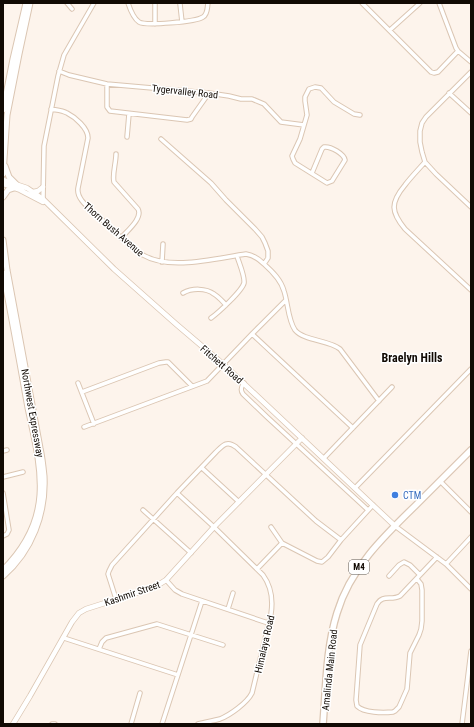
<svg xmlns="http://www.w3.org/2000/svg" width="474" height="727" viewBox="0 0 474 727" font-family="'Roboto Condensed',sans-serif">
<rect width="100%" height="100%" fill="#fdf4ec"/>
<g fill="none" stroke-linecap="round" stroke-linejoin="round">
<g stroke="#dbc6b3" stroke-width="5.5">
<path id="minor" d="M67,3l5,6
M128,3c2,6 5,15 11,19 6,4 57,0 64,-5 5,-3 4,-9 5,-14
M155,3v21
M362,3l69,69 3,1 4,-1 20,-21
M439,3l17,45 2,3 13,11
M180,4l2,18
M390,30l30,-27
M59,71l10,4 38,9 102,9 20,3 12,3h11l12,5 17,18 23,3
M471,72l-45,45 -4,6 -2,8v11l2,10 3,10 11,12 35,33
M107,84v23l3,4 77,9 4,-1 1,-2 17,-24
M449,93l22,20
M51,109c5,1 11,1 16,4 8,4 21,15 21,25l-10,50c-2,12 13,21 21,29 10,9 19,18 29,27 5,4 9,8 15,11 27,16 74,3 103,-1 7,1 13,5 18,10 9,8 17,16 20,27 4,12 4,29 11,39 9,11 34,10 45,19l39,52
M127,137l2,-23
M161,139l50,44 15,17 29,29 7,8 3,6 3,8v7l-4,6
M116,154c0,9 -4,21 -2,28l24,27c5,9 -11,22 -17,29
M425,162c-7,8 -14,15 -20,23 -15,18 -14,27 0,44l66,61
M312,173l10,-24 2,-2c7,-1 20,7 21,13l-13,21 -5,2 -32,-20 -2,-4 -1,-3 8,-17 7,-24 -2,-14v-4l4,-8 6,-2 6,1 13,14 20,12 6,1
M43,200l1,-54 14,-70 6,-21 30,-52
M162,262l1,-18
M183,293c9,-5 23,-5 31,1 5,3 8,7 12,11
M211,318c7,-5 31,-27 33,-35 1,-7 -5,-20 -7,-27
M252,334l101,94
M78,383l16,41
M244,383c-3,4 -4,7 -1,11l24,23 101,93
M82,392l77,-29 7,-1h2l24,24
M84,427l123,-46 45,-47 34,-34
M3,451l4,-1
M324,458l68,-71
M202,468l37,34
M3,477l20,-5
M440,481l31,31
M355,488l116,-119
M3,493l6,37 -2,4 -4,2
M177,493l37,34 49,48c8,11 10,26 8,39l-19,79c-5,10 -22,22 -32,26 -7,2 -15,3 -22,5
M143,510l48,43
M395,526l51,38 25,25
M271,527l11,16 35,18 5,1 6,-5 13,-17 32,-35
M446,564l25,-27
M257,569l25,-26
M389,576l10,-11 5,-3 6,3 10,10
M417,579l4,5 1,6v31l-1,8 -2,6 -9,18 -3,36 -8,18 -4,4 -2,1c-10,1 -29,1 -36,-6l-1,-6 4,-55 17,-41c6,-10 14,-3 23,-8l37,-39
M166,580l9,10 7,4 86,29
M116,599l-8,-25 1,-3 3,-6 65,-72 39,-41c7,-7 11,-12 20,-5l80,74 25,19
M228,609l5,-16
M64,638l114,37
M99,649l3,-7 4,-4 51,-14 66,21
M52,724h3
M131,724l9,-31
M162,724l40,-123
M462,724l9,-73"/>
</g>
<g stroke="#dbc6b3" stroke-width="6">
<path id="tertiary" d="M3,180l24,8 16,11 71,70 62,55 47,40 172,162
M3,184l17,6 23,12
M33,192l5,-1 5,-4
M13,724l17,-28 42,-74 7,-9 7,-4 69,-22 11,-7 48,-53 88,-89"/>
</g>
<g stroke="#dbc6b3" stroke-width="7">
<path id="secondary" d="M3,110l10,-51 13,-56
M5,166l4,11 7,7
M3,174l4,-59 12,-61 11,-51
M3,197l5,-7 6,-2
M3,240l4,30 33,178c2,9 3,18 4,28 2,37 -12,75 -41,100
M3,273c9,45 17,90 25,135 6,28 14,58 12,87 -2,29 -17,55 -37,75"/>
</g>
<g stroke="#dbc6b3" stroke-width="8">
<path id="primary" d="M323,724c3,-37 3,-76 14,-111 13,-44 46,-76 78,-107 19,-19 37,-37 56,-56"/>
</g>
<use href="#minor" stroke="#fff" stroke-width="3.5"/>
<use href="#tertiary" stroke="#fff" stroke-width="4.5"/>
<use href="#secondary" stroke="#fff" stroke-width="5"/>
<use href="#primary" stroke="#fff" stroke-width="5.5"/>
</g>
<circle fill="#3f7fe0" stroke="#fff" stroke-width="1.5" cx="395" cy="495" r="4"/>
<g text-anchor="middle" stroke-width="3" stroke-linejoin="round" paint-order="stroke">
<rect fill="#fff" stroke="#58544f" stroke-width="1" x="349" y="560" width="20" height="14" rx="3"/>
<g font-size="9" font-weight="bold" fill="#110a04">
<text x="359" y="570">M4</text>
</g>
<g font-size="10" fill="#110a04" stroke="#fff">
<text transform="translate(185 91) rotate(6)" y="4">Tygervalley Road</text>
<text transform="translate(114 229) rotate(41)" y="4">Thorn Bush Avenue</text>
<text transform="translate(222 364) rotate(41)" y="4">Fitchett Road</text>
<text transform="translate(33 413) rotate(80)" y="4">Northwest Expressway</text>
<text transform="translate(132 593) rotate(-19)" y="4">Kashmir Street</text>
<text transform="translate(264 644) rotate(-77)" y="4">Himalaya Road</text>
<text transform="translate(329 670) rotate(-84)" y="4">Amalinda Main Road</text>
</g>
<g font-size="10" fill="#366cbe" stroke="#fff" text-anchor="start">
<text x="403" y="499">CTM</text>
</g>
<g font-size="12" font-weight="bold" fill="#110a04" stroke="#fff">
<text x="412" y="362">Braelyn Hills</text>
</g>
</g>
<rect width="474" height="727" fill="none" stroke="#110a04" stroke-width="8"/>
</svg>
